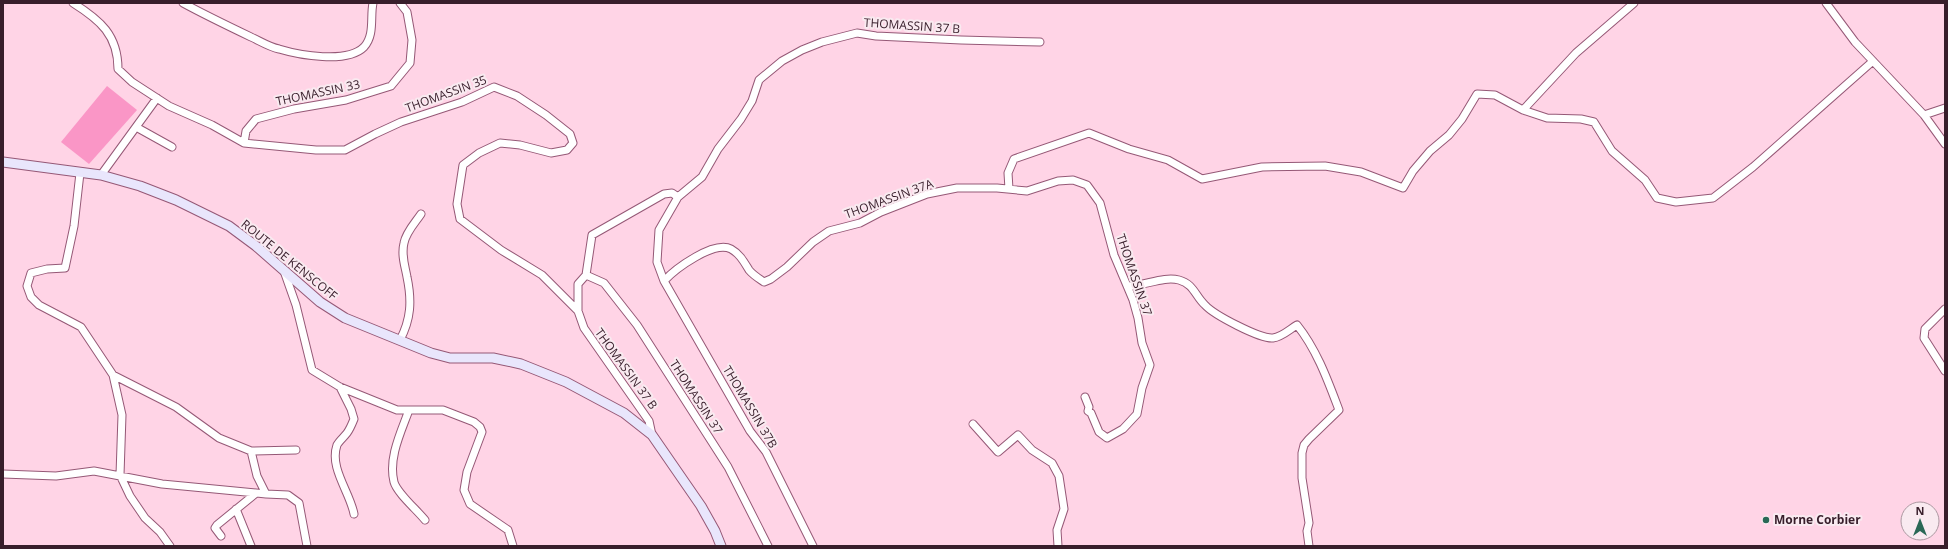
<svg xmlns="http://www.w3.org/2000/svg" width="1948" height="549" viewBox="0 0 1948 549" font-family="'Open Sans',sans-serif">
<rect width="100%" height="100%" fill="#ffd4e6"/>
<path fill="#fa96c6" d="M107,86l30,24 -48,54 -28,-22z"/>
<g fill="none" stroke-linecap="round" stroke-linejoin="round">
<g stroke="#955876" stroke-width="9">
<path id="minor" d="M73,3c27,17 45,32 45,66l14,13 37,24 43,19 32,18 72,7h29l30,-16 26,-12 61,-20 32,-15 23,9 29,19 24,19 3,9 -6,7 -16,3 -31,-8 -20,-2 -21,10 -16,12 -6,39 3,15 41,31 41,25 36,36
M183,3c22,12 45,23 68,34 9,4 18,10 28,12 20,6 68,15 85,-2 11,-12 6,-30 9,-44
M1826,3l29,39 69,73 21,29
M1523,110l53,-57 58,-50
M1924,115l21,-7
M136,127l36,20
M244,143l2,-12 10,-12 38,-10 52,-9 45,-14 19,-23 2,-23 -5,-28 -7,-9
M80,173l-6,53 -9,42 -18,1 -16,4 -4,13 4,11 8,8 42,22 32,48 9,40 -2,60 10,21 15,22 15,14 10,14
M101,175l56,-77
M1009,189l-1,-16 6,-14 75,-26 40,16 39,11 34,19 60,-12 63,-1 36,6 42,16 10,-17 17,-20 19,-16 13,-16 15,-25 18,1 28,15 24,8 34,1 13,3 18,29 33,29 12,18 19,4 37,-4 40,-31 120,-106
M678,197l-19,33 -2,32 7,19c11,-12 50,-41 67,-32 9,5 13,13 18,21 4,5 9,8 15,12l7,-3 16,-12 26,-25 16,-11 31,-8 21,-11 46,-18 30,-6h40l30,3 31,-10 15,-1 14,5 13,18 14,52 19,45 5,18 4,25 8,22 -8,23 -5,26 -14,15 -16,9 -8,-6 -8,-19 -3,-2 1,-4 -4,-10
M284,271l12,34 16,65 28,17 57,23h46l31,12 6,5 2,5 -15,40 -3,18 6,14 38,26 5,16
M586,275l18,8 33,42 91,142 40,79
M664,281l86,150 16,21 47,94
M1128,286c17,0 35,-10 51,-6 15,4 16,16 26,25 9,10 55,34 68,33 9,-1 17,-9 24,-13 20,25 31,56 42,85l-30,29 -5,6 -2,8v25l7,45 -2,8 2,15
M1945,309l-20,20 -1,9 21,33
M400,340c11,-21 12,-39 7,-63 -2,-11 -6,-22 -3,-34 2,-11 11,-20 17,-29
M113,375l63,32 43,31 32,13 6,25 9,18 22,1 11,8 8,43
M340,387l11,22 3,10c-2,5 -4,10 -7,14 -3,4 -8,8 -10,12 -8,23 13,47 17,69
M409,410c-8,22 -21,48 -15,72 3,11 23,28 31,38
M973,424l25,28 20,-17 14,15 20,13 7,13 5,33 -7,21 1,16
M652,435l-3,-14 -65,-93 -6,-17v-27l8,-9 6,-40 72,-41 8,-1 6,4 24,-20 16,-28 23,-30 11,-18 7,-21 23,-19 20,-11 20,-8 35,-9 19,3 85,4 79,2
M251,451l45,-1
M3,474l53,2 38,-5 68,13 104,10
M236,509l15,37
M221,536l-6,-8 2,-3 38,-31"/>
</g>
<g stroke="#955876" stroke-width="11">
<path id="secondary" d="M3,162l98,13 39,11 36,14 53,26 27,20 64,56 25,16 86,35 19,5h43l28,6 45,18 58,31 28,22 49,71 14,25 6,15"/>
</g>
<use href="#minor" stroke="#fff" stroke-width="7"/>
<use href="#secondary" stroke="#e9e6fc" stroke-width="9"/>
</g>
<circle fill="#296855" stroke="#f9eaf0" stroke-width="1.5" cx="1766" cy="520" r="4"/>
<g text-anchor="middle" stroke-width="4" stroke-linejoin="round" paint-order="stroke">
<g font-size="12" fill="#381e2b" stroke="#f9eaf0">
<text transform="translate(912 26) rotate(4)" y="4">THOMASSIN 37 B</text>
<text transform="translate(318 93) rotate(-12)" y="4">THOMASSIN 33</text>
<text transform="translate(446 94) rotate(-20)" y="4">THOMASSIN 35</text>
<text transform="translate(889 199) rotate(-20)" y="4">THOMASSIN 37A</text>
<text transform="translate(289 260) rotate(39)" y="4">ROUTE DE KENSCOFF</text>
<text transform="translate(1134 275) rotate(71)" y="4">THOMASSIN 37</text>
<text transform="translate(626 369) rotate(54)" y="4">THOMASSIN 37 B</text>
<text transform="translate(696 397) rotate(57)" y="4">THOMASSIN 37</text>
<text transform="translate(750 407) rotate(59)" y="4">THOMASSIN 37B</text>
</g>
<g font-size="12" font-weight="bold" fill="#381e2b" stroke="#f9eaf0" text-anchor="start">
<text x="1774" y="524">Morne Corbier</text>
</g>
</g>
<rect width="1948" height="549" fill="none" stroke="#381e2b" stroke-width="8"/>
<g transform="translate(1920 521)"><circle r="19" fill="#f9eaf0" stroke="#ac98a1"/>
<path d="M0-3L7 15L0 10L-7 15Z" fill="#296855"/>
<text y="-6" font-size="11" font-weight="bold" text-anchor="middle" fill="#381e2b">N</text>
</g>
</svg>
